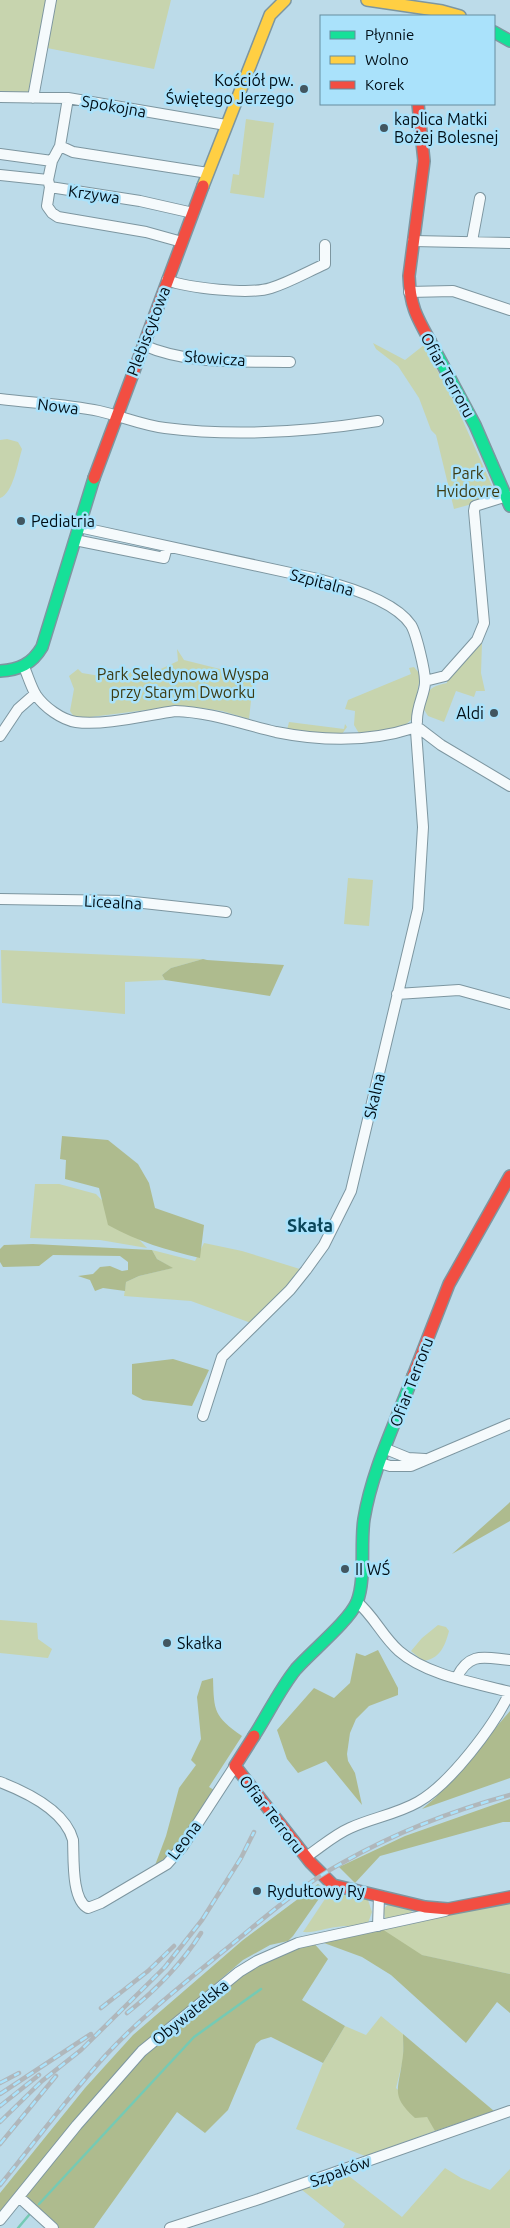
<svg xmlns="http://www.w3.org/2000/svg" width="510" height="2228" viewBox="0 0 510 2228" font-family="Ubuntu,sans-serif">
<rect width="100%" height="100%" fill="#bcdbe9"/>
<path fill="#c7d4ae" d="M0,0h46l-18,94 -28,-1z
M55,0h116l-17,69 -107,-21z
M246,119l28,4 -10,75 -34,-5 3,-19 6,1z
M373,343l32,17 19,-15 34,65 39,87 -43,12 -18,-74 -5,-5 -12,-32 -21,-32 -22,-17z
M7,439l11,3 4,7c-4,13 -9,45 -22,49v-58z
M479,642l3,1 -1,30 4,18h-9l-2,6 -18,-6 -12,31 -16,-6 -5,-8c5,-18 5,-21 24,-25v-3z
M177,649l7,11 64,16 5,6 -4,37 -27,-8 -28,-4h-24l-87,11 -9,-1 -4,-6 4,-22 -5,-13 9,-7 4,4 36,6 11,-7 21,2 28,-13z
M414,667l5,6 1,5 -8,41 -9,8 -43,8 -6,-10 1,-14 -10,-2 3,-9 63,-26 -2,-6z
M289,722l55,7 1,-5 2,3 -5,7 -55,-4z
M348,878l25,2 -4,46 -25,-2z
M1,950l202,9 -32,9 -9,7 3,5 -40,2v32l-123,-11z
M35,1184h24l37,10 51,54 -47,-8 -70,-2z
M204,1243l38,8 61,19 -52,53 -60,-22 -67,-5 2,-14 13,-6 33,-8 -15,-9 -5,-9 43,11z
M0,1620l37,3 1,16 14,10 -4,9 -48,-5z
M438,1625l8,2 3,4c-4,15 -9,28 -26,30l-12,-10 11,-13z
M331,1890l37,10 4,12 -4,11c-11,4 -20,2 -32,4 -11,1 -21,6 -33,5z
M510,1902v72l-89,-19 -44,-25z
M390,1903l22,7 -1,5 -23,4 -3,-1 -2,-9z
M381,2016l22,18v26l-7,28 35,33 4,10 -70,25 -69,-27 27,-66 22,-37 21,9z
M445,2168l16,10 29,12 20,-21v59h-167l2,-4 -48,-38 44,-16 61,47z"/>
<path fill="#aebb8e" d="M203,959l4,1 77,5 -14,31 -105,-16 -3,-5 9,-7z
M62,1136l46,4 30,24 11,19 6,25 49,17 -4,33c-34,-8 -61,-16 -92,-33l-9,-37 -34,-9 1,-19 -6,-1z
M33,1244l119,6 5,9 16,9 -34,8 -13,6 -1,9 -22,-3 -8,3 -5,-11 -12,-4 15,-2 7,-7 10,-1 12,5 6,-1v-8l-8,-6 -67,-1 -14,11 -36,1 -3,-5v-13l4,-4z
M173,1359l36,11 -17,36 -49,-6 -11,-6v-30z
M510,1502v19l-58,33 56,-50z
M378,1650l20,38v7l-29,11 -13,13 -6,14 -3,21 1,7 7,12 7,32 -36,-44 -28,12 -11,-14 -10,-29 37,-42 20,10 16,-15 6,-30 9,3z
M213,1678c1,34 1,38 29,58l-33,51 5,3 -44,68 -16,10 12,-32 13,-48 17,-23 -5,-5 10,-21 -4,-42 5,-16z
M510,1711v67l-88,31 13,-11z
M510,1799v23h-7l-123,34 -25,27 -16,-16 66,-31z
M318,1884l7,6 -32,46 -5,5 -18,4 -27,15 -115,99 -128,154v-20l85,-105 48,-53 110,-95z
M382,1929l40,26 88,19v39l-13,-11 -31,41 -75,-68 -29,-18 -38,-14z
M311,1940l17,19 -26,41 43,26 -22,37 -52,-26 -10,3 -5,4 -28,66 -23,23 -28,-21 -83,116h-36l-39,-31 123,-146 97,-79z
M403,2034l91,77 -59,20 -8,-14 -12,1c-24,-22 -17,-27 -13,-56 2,-9 1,-19 1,-28z"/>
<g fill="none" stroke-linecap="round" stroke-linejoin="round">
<path stroke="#75cab4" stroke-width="2.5" d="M39,2204l155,-167 67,-48
M18,2228l11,-13"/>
<g stroke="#7d96a0" stroke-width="12">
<path id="street" d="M0,97l68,1 158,27
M33,98l18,-98
M60,146l8,-48
M0,154l52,7 8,-15 13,6 135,21
M0,175l48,5 2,7 90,14 53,12
M48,180l4,-19
M50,187l-3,19 5,7 6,4 88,15 36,10
M413,241l97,2
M472,241l8,-43
M167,280c21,8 83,15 104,8 19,-6 36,-16 54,-24v-19
M409,292l44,-1 57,19
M143,345c45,20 98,16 147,17
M0,399c32,4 67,5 99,12 22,5 43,14 66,17 70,9 143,4 213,-7
M79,527l239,52c27,7 77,22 93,46 5,8 14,45 14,56 1,10 -9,26 -8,41
M75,540l89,18 3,-11
M24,667c4,9 7,20 12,28 8,12 26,25 40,27 28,4 71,-7 99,-11 35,1 67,13 101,21 45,9 94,10 137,-4
M425,681l20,-5 32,-36 7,-17 -10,-112 1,-5 32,-10
M420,729l21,16 69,41
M0,736l18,-27 17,-15
M0,899l125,2 101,11
M397,994l62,-4 51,14
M203,1416l19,-59 68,-67 16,-20 18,-25 27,-54 67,-282 5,-82 -7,-96
M386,1449l22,9 17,1
M380,1463l10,3h21l99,-42
M357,1602c17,14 25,34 42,49 27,24 77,32 111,41
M457,1677c13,-26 28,-19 53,-17
M0,1782c26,10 65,29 73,58 1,16 -2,60 15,68l13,-5 66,-39 16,-18 52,-80
M306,1857c15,-10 28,-22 44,-29 22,-10 47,-14 68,-26 32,-18 76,-76 92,-110
M378,1926l1,-29
M19,2197l34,31
M0,2220l77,-95 65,-74 97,-79 18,-11 41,-18 147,-32
M170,2228l89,-29 251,-88"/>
</g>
<g stroke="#7d96a0" stroke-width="14">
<path id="fast" d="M494,32l16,9
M430,341l45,84 35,81
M0,671c19,-1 32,-7 42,-24l52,-169
M254,1736c14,-22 26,-47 42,-67 16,-18 53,-48 61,-67 9,-23 3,-58 7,-83 8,-49 32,-97 49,-143"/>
</g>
<g stroke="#7d96a0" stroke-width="14">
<path id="slow" d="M367,0l75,11 18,5
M203,186l67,-171 15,-15"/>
</g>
<g stroke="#7d96a0" stroke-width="14">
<path id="jam" d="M418,104l6,57 -15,115c1,29 7,40 21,65
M94,478l109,-292
M413,1376l36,-92 61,-108
M254,1736l-19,30 75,96 23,23 92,22 23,2 62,-12"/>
</g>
<use href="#street" stroke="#f5fafc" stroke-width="10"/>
<use href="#fast" stroke="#16e098" stroke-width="11"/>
<use href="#slow" stroke="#ffcf43" stroke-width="11"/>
<use href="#jam" stroke="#f24e42" stroke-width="11"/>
<g stroke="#b0b7bb" stroke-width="4.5">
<path id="rail" d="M101,2008l47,-37 26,-25
M127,2013c29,-23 54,-48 74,-80
M0,2083l19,-10
M0,2094l91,-60
M0,2106l39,-31
M0,2122l42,-41 39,-31 84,-83 37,-47 39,-62 13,-26
M0,2144l56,-68
M0,2185c35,-43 68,-88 105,-129 35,-38 76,-70 116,-103 39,-31 77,-66 121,-90 53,-30 109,-52 168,-68"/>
</g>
<use href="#rail" stroke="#aae2fb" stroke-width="2.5" stroke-dasharray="8" stroke-linecap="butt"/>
</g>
<g fill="#425660" stroke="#aae2fb" stroke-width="2">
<circle cx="304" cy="89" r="5"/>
<circle cx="384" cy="128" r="5"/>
<circle cx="21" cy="521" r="5"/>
<circle cx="494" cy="713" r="5"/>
<circle cx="345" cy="1569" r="5"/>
<circle cx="167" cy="1643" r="5"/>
<circle cx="257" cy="1891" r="5"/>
</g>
<g text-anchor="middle" stroke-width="5" stroke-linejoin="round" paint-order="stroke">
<g font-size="16" fill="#000e16" stroke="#aae2fb" text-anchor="start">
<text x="294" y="86" text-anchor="end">Kościół pw.<tspan x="294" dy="18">Świętego Jerzego</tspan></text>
<text x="394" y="125">kaplica Matki<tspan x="394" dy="18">Bożej Bolesnej</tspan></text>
<text x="31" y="527">Pediatria</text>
<text x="484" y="719" text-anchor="end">Aldi</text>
<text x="355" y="1575">II WŚ</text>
<text x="177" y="1649">Skałka</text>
<text x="267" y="1897">Rydułtowy Ry</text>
</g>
<g font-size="16" fill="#000e16" stroke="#aae2fb">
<text transform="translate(114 106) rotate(10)" y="6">Spokojna</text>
<text transform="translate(94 194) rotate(8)" y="6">Krzywa</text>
<text transform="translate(148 331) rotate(-69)" y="6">Plebiscytowa</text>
<text transform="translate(215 358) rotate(4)" y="6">Słowicza</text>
<text transform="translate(448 375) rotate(61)" y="6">Ofiar Terroru</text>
<text transform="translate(58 406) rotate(7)" y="6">Nowa</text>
<text transform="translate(322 582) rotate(15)" y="6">Szpitalna</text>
<text transform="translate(113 902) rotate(3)" y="6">Licealna</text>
<text transform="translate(374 1096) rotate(-77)" y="6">Skalna</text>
<text transform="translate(411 1382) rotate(-69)" y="6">Ofiar Terroru</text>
<text transform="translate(272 1814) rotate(52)" y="6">Ofiar Terroru</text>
<text transform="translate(184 1840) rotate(-53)" y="6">Leona</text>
<text transform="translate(190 2012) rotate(-39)" y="6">Obywatelska</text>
<text transform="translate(340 2171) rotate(-20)" y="6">Szpaków</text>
</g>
<g font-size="16" fill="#3c3b13" stroke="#aae2fb">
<text x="468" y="479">Park<tspan x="468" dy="18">Hvidovre</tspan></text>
<text x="183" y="680">Park Seledynowa Wyspa<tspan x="183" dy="18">przy Starym Dworku</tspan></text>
</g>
<g font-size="18" font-weight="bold" fill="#094559" stroke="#aae2fb">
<text x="310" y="1232">Skała</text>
</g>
</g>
<rect x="320" y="15" width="175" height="90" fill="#aae2fb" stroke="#668d9f"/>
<rect x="330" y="31" width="25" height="8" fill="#16e098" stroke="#668d9f"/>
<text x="365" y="40" font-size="15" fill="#000e16">Płynnie</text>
<rect x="330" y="56" width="25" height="8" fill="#ffcf43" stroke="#668d9f"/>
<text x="365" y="65" font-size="15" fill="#000e16">Wolno</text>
<rect x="330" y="81" width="25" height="8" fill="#f24e42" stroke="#668d9f"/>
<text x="365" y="90" font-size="15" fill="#000e16">Korek</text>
</svg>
